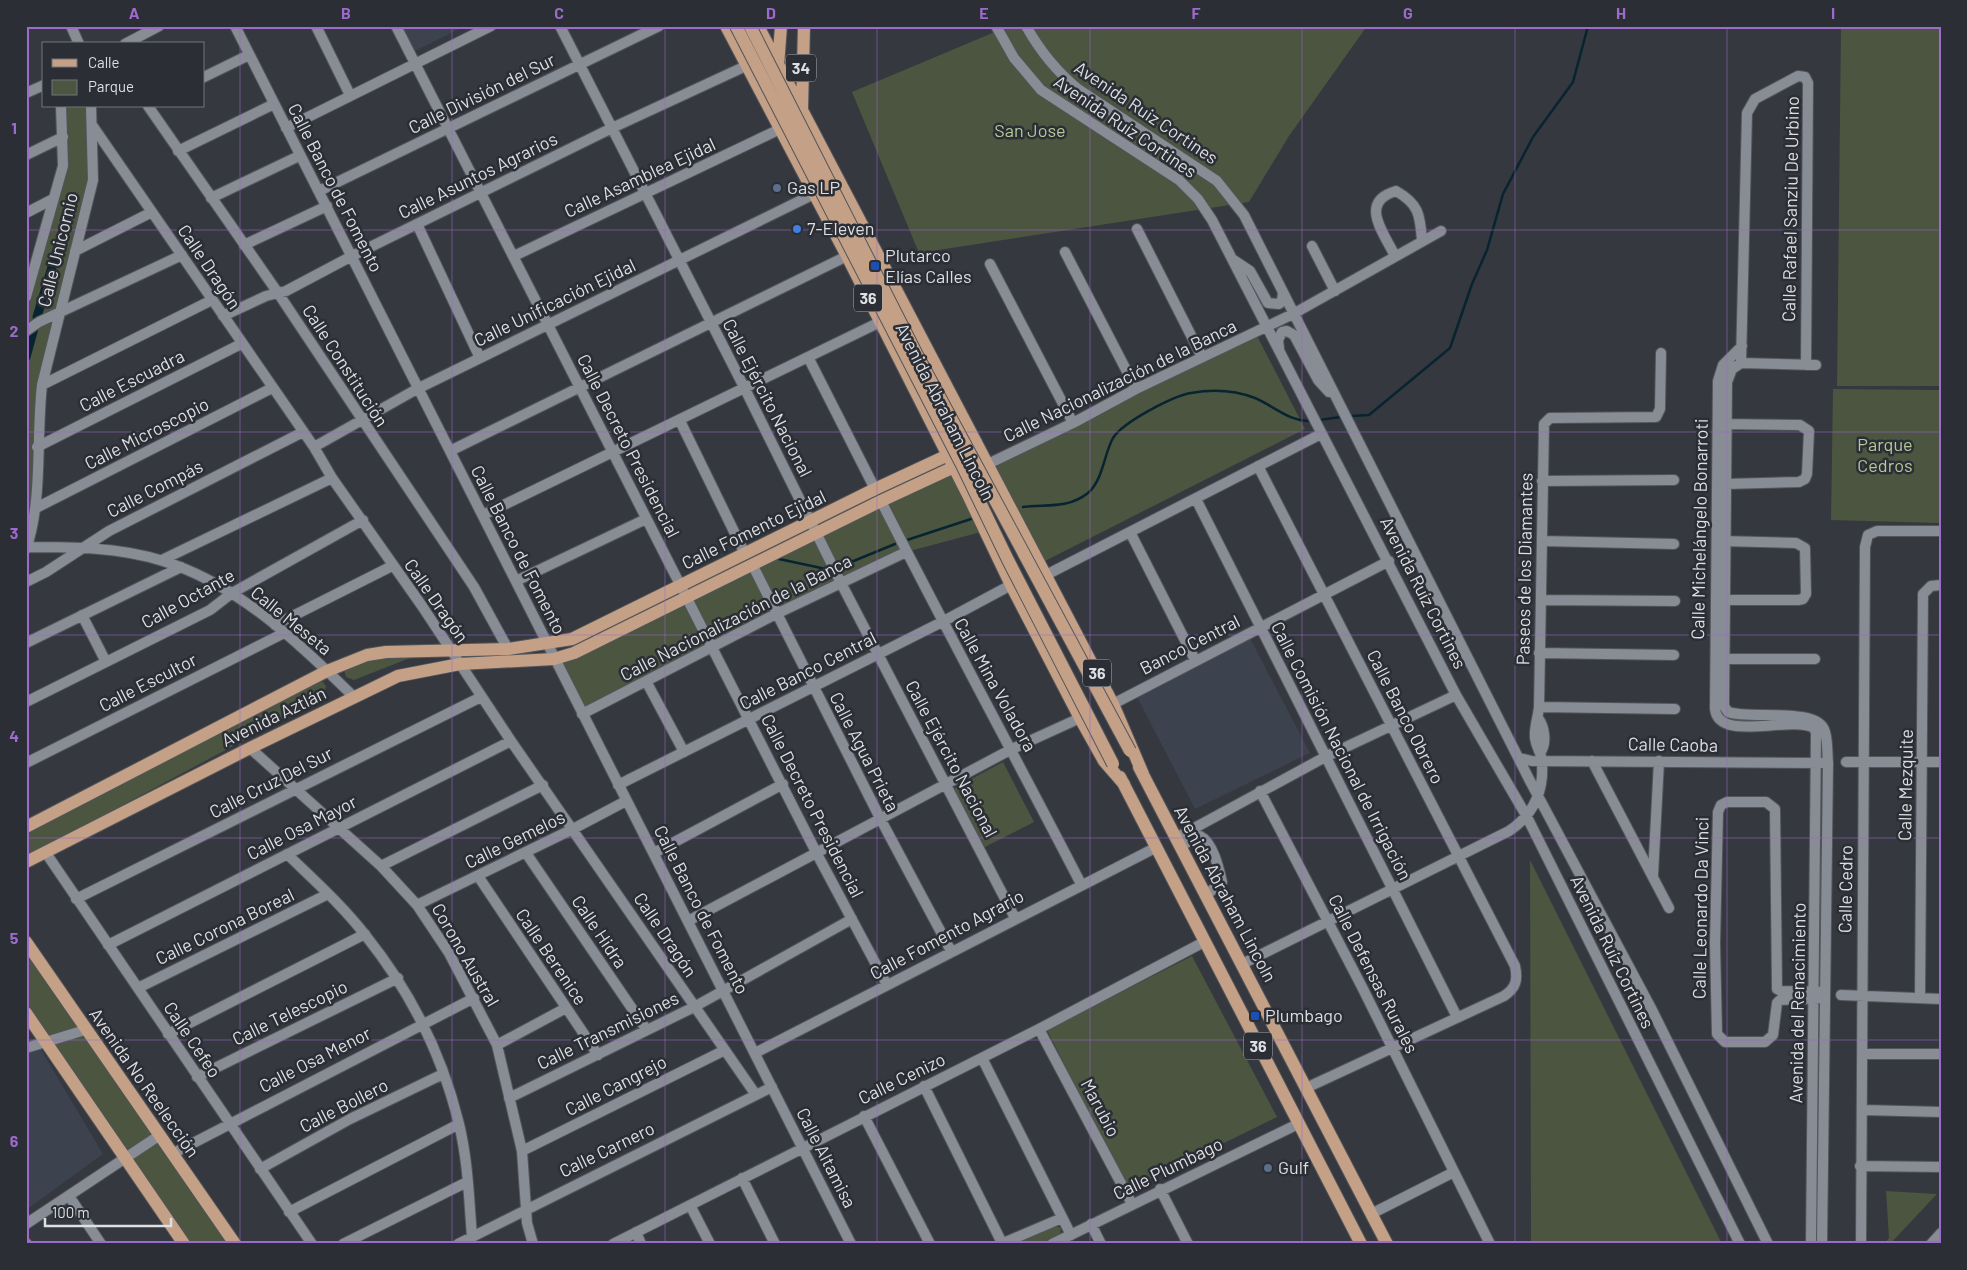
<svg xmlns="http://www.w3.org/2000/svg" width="1967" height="1270" viewBox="0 0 1967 1270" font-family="Barlow,sans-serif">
<rect width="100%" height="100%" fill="#35383e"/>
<path fill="#3c424e" d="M398,26h67l-54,27z
M1250,638l60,115 -115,56 -59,-114z
M40,1048l63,106 -77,56v-158z"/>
<path fill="#4b5540" d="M1009,26h358l-78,110 -40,66 -330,51 -67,-161z
M1841,26h100v360h-104z
M61,106h30l2,74 -51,205 -16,164v-252l37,-138z
M1255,332l50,97 -262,133 -52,-95z
M1833,389l106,1v133l-108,-3z
M954,468l31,63 -79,21 -324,162 -28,-55z
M420,654l-66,26 -8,-3 -3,-10 32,-9z
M312,679l10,2 4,5 -1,5 -8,10 -291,156v-23l11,-7z
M1003,762l31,60 -53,27 -28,-60z
M1530,860l192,384h-191z
M26,942l210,302h-53l-157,-232z
M1192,956l85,161 -149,73 -81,-160z
M1886,1191l51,3 -47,50h-6l5,-6z
M1053,1225l8,3 -1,8 -15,8h-30z"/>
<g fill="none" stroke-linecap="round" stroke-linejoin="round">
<path stroke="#082431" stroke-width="2.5" d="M1351,416l18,-1 81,-67 22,-64 15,-34 16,-56 30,-57 40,-55 15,-56
M1319,420l22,-3
M1023,507c23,-3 45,2 65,-14 15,-13 16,-39 25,-55 10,-16 60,-42 78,-45 22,-4 43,-3 64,5 19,8 33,23 55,23
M907,540l64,-21
M779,559l47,10
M839,567l56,-23"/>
<path stroke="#082431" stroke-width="9" d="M37,317l30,-100
M26,357l8,-29"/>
<g stroke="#52555a" stroke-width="12">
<path id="minor" d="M71,26l8,18
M235,26l616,1218
M316,26l34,69
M396,26l421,828 70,131
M560,26l185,363 96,194 174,335
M996,26l18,32 27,32 138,90 19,19 14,21 244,475 71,122 213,427
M1026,26c14,25 30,45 52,63l139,92 27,34 286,566 121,227 117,236
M125,44l34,-18
M204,77l45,-22
M26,93l18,-8
M148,106l130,187 196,294 34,62
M92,125l222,322 18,31 90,128 89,135 245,354
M286,128l205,-102
M178,151l96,-47
M26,155l37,-18
M319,191l340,-165
M211,198l88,-42
M26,213l27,-14
M417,224l63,134
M1137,229l65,128
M244,245l83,-39
M1312,246l23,45
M75,251l77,-39
M1065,252l71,137
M514,256l266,-127
M1395,256c-11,-23 -37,-54 1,-65 23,13 24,24 26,49
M1232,259l18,12 18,32 11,1 3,-3 1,-9
M990,264l83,159
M26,297l37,-131 -2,-60
M223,316l43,-20 20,-5 66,-35 260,-128 136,-63
M26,331l13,-9 143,-67
M1742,346l-19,19 -5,16 -3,328c4,34 75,6 99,19l2,5 -5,511
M1279,348l-1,-8 4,-8 5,-1 7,4 24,45 11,12
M808,357l67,132
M1741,363l6,-250 8,-14 43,-23 7,1 3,6 -2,282
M42,385l170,-85
M680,421l65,133
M1721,424l79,1 9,6 -2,43 -2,5 -6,3 -73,2
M37,447l204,-103
M314,447l103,-58 397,-195
M450,451l397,-195
M988,464l85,-41 63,-34 157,-75 148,-83
M1258,466l257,500c3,14 1,22 -11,30l-198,92
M1542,481l132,-1
M1196,499l261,518
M881,501c65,129 134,255 200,383
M36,508l236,-120
M483,515l397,-193
M1130,532l65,128
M1542,541l132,3
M1721,541l75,2 9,5 1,46 -3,5 -5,1h-72
M27,547c46,0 92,0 136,14 75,23 136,82 191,136
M26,549c17,-48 10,-112 16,-164l51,-205 -2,-74
M162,560l170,-82
M753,566l128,254 70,131
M1046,575l275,-141
M516,581l130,-62
M26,582l20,-10 63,-41 194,-99
M1541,600l134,1
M82,615l24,47
M275,625l117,-59
M26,643l155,-76
M1539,653l135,2
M1720,659h95
M646,681l38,71
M26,702l184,-92 22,-17 131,-73
M1113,704l276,-143
M1539,707l136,2
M1728,712c22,8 91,-6 97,20 3,10 2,21 3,31l-6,481
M1728,712l-4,-6 3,-324 5,-13 9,-6 75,2
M582,714l194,-100 130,-62
M1538,718c7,9 9,26 2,35
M250,748l131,118 36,39 32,48 48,92 25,106 5,72 6,21
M1519,758l13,3 290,2
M1592,761l77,147
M1846,762h95
M26,763l258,-130
M618,785l324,-163 69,-37
M1260,791l102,196 128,257
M1176,838l151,-82 129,-61
M1180,846l20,-10c13,6 19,33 22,46l-16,13
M46,853l266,391
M526,853l120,176
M654,853l129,-69
M287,854c27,26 56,52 79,82 44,55 76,118 93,188 9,37 10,75 13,113
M381,866l162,-81
M1653,875l6,-114
M478,876l120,179
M76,899l405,-202
M417,905l156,-76 53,-28
M688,921l324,-172 68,-31
M108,945l403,-204
M1242,964l267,-133c26,-17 37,-44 32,-75 -2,-6 -5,-10 -6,-18 -1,-11 3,-20 4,-31l5,-283 6,-6 106,-1 4,-8 1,-56
M138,988l190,-94
M1824,992l-43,-1 -4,-2 -2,-180 -9,-7h-39l-6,3 -3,7 -3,131 2,91 8,8h40l8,-7 4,-32 3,-3 44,-2
M1841,995l100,4
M1920,998l3,-404 8,-8 10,-1
M1039,1029l93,175
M168,1034l197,-100
M497,1045l69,-37
M26,1048l59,-18
M755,1053l400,-205
M1862,1054h79
M982,1058l89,177
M197,1077l201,-99
M924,1086l78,157
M509,1098l185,-91 158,-88
M1863,1110l78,2
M864,1116l66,128
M522,1151l203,-101
M172,1154l302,-156
M1860,1166l81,1
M260,1169l90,-50 93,-45
M742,1178l33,66
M1160,1189l28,55
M69,1196l32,48
M690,1205l20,39
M289,1212l170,-88
M1371,1214l83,-42
M26,1224l134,-89
M1091,1224l10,20
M636,1232l5,12
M26,1243l1,1
M343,1244l124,-62
M458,1244l314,-157
M613,1244l426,-215 165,-87
M1001,1244l61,-26
M1052,1244l246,-120
M1861,1244l4,-697 3,-12 9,-4h64
M1931,1244l10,-11"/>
</g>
<g stroke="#52555a" stroke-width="14">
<path id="major" d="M726,26l121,230 120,237 44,92 69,133 24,43 20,23
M758,26l355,678 30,70
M778,66l3,-40
M802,109l2,-83
M1139,767l248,477
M1120,777l241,467
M26,827l301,-156 40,-16 19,-3 122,-3 64,-10 303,-150 101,-47
M26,862l224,-114 148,-72 62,-12 94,-5 20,-6 307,-152 101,-47
M26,942l209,302
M26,1013l158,231"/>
</g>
<use href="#minor" stroke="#888c94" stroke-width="10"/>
<use href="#major" stroke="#c4a086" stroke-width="12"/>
<g stroke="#52555a" stroke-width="14" stroke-linecap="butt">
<path id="major-bridge" d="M736,26l225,437 47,97 105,204
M750,26l166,327 214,398"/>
</g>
<use href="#major-bridge" stroke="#c4a086" stroke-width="12"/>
</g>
<path fill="none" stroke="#9d6bcc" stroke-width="1" stroke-opacity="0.55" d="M240,26v1218M452,26v1218M665,26v1218M877,26v1218M1090,26v1218M1302,26v1218M1515,26v1218M1727,26v1218M26,230h1915M26,432h1915M26,635h1915M26,838h1915M26,1040h1915"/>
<g fill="#5c6f8a" stroke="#2b2e34" stroke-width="2">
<circle cx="777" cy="188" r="5"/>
<circle cx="1268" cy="1168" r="5"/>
</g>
<circle fill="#3f7fe0" stroke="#2b2e34" stroke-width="2" cx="797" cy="229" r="5"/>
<g fill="#1a4fb4" stroke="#2b2e34" stroke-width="2">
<rect x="870" y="261" width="10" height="10" rx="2.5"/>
<rect x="1250" y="1011" width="10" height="10" rx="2.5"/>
</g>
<g text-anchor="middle" stroke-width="5" stroke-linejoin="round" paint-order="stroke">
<g fill="#2b2e34" stroke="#a8aaae" stroke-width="1">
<rect x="786" y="54.5" width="30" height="27" rx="4"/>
<rect x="854" y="284.5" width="28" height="27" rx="4"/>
<rect x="1083" y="659.5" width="28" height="27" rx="4"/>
<rect x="1244" y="1032.5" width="28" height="27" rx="4"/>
</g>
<g font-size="16" font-weight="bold" fill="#dddfe3">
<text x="801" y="74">34</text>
<text x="868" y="304">36</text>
<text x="1097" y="679">36</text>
<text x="1258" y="1052">36</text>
</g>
<g font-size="18" fill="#dddfe3" stroke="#2b2e34">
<text transform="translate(482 94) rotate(-26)" y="6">Calle División del Sur</text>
<text transform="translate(1146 113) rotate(34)" y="6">Avenida Ruiz Cortines</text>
<text transform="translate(1125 127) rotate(34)" y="6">Avenida Ruíz Cortines</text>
<text transform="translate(478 176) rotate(-26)" y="6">Calle Asuntos Agrarios</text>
<text transform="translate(640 178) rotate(-25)" y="6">Calle Asamblea Ejidal</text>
<text transform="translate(335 188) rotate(63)" y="6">Calle Banco de Fomento</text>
<text transform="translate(1791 209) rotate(-89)" y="6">Calle Rafael Sanziu De Urbino</text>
<text transform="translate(58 250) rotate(-76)" y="6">Calle Unicornio</text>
<text transform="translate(209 267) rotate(56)" y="6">Calle Dragón</text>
<text transform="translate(555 303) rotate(-26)" y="6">Calle Unificación Ejidal</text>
<text transform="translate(345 366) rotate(57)" y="6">Calle Constitución</text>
<text transform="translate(132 381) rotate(-27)" y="6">Calle Escuadra</text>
<text transform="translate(1120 381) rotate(-26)" y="6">Calle Nacionalización de la Banca</text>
<text transform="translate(767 398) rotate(63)" y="6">Calle Ejército Nacional</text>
<text transform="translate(945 412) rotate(63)" y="6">Avenida Abraham Lincoln</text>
<text transform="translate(147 434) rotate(-27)" y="6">Calle Microscopio</text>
<text transform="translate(628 446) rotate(63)" y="6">Calle Decreto Presidencial</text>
<text transform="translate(155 489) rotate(-27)" y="6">Calle Compás</text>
<text transform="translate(1700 529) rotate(-89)" y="6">Calle Michelángelo Bonarroti</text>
<text transform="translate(754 530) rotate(-26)" y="6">Calle Fomento Ejidal</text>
<text transform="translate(518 550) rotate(63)" y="6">Calle Banco de Fomento</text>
<text transform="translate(1525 569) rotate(-89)" y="6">Paseos de los Diamantes</text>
<text transform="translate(1423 593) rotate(63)" y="6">Avenida Ruíz Cortines</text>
<text transform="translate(188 599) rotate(-29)" y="6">Calle Octante</text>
<text transform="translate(436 601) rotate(55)" y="6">Calle Dragón</text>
<text transform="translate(736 618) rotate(-27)" y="6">Calle Nacionalización de la Banca</text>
<text transform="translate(291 621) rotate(39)" y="6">Calle Meseta</text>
<text transform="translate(1190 645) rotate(-27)" y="6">Banco Central</text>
<text transform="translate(808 671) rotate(-27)" y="6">Calle Banco Central</text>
<text transform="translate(148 683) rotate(-27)" y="6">Calle Escultor</text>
<text transform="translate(995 685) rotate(61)" y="6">Calle Mina Voladora</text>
<text transform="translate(274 717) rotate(-26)" y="6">Avenida Aztlán</text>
<text transform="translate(1405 717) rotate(63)" y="6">Calle Banco Obrero</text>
<text transform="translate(1673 745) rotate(1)" y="6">Calle Caoba</text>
<text transform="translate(1341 751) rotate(63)" y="6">Calle Comisión Nacional de Irrigación</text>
<text transform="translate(864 752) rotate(63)" y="6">Calle Agua Prieta</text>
<text transform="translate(951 759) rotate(62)" y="6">Calle Ejército Nacional</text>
<text transform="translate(271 783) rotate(-27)" y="6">Calle Cruz Del Sur</text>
<text transform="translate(1906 785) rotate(-89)" y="6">Calle Mezquite</text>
<text transform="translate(812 806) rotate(63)" y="6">Calle Decreto Presidencial</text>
<text transform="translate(302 828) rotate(-27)" y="6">Calle Osa Mayor</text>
<text transform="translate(515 840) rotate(-26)" y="6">Calle Gemelos</text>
<text transform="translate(1846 889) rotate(-89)" y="6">Calle Cedro</text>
<text transform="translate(1225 894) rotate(62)" y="6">Avenida Abraham Lincoln</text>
<text transform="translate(1701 908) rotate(-89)" y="6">Calle Leonardo Da Vinci</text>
<text transform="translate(701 910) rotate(63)" y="6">Calle Banco de Fomento</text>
<text transform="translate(225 927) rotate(-26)" y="6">Calle Corona Boreal</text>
<text transform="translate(599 932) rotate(56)" y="6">Calle Hidra</text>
<text transform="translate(665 935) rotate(56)" y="6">Calle Dragón</text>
<text transform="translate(947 935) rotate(-28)" y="6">Calle Fomento Agrario</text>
<text transform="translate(1612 952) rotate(64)" y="6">Avenida Ruíz Cortines</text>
<text transform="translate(465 955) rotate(60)" y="6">Corono Austral</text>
<text transform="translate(551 957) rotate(56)" y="6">Calle Berenice</text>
<text transform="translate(1373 974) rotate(63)" y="6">Calle Defensas Rurales</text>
<text transform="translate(1798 1003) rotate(-89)" y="6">Avenida del Renacimiento</text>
<text transform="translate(290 1013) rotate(-26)" y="6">Calle Telescopio</text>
<text transform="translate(608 1031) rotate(-26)" y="6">Calle Transmisiones</text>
<text transform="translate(192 1040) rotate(56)" y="6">Calle Cefeo</text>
<text transform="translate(315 1060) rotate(-27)" y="6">Calle Osa Menor</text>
<text transform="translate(902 1079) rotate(-26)" y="6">Calle Cenizo</text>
<text transform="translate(144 1083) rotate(55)" y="6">Avenida No Reelección</text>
<text transform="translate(616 1086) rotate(-27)" y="6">Calle Cangrejo</text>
<text transform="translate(344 1106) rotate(-27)" y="6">Calle Bollero</text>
<text transform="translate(1100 1108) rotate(62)" y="6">Marubio</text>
<text transform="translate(607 1150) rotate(-26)" y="6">Calle Carnero</text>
<text transform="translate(826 1158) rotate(63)" y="6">Calle Altamisa</text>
<text transform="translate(1168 1169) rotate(-26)" y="6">Calle Plumbago</text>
</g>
<g font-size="18" fill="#b3c997" stroke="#2b2e34">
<text x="1030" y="137">San Jose</text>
<text x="1885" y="451">Parque<tspan x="1885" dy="21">Cedros</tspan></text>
</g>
<g font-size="18" fill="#dddfe3" stroke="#2b2e34" text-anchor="start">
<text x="787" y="194">Gas LP</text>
<text x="807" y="235">7-Eleven</text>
<text x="885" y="262">Plutarco<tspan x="885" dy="21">Elías Calles</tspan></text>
<text x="1265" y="1022">Plumbago</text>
<text x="1278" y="1174">Gulf</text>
</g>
</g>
<rect width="1967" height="1270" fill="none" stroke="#2b2e34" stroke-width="55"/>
<rect x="42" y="42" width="162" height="65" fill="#2b2e34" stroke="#72757a"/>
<rect x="52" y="59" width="25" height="8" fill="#c4a086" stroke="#72757a"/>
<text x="88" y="68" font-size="15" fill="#dddfe3">Calle</text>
<rect x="52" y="80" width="25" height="15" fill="#4b5540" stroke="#72757a"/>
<text x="88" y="92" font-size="15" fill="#dddfe3">Parque</text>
<path d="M45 1218v8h126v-8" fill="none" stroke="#dddfe3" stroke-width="2.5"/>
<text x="52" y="1218" font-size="15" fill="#dddfe3" stroke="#2b2e34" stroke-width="4" paint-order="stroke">100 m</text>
<rect x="28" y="28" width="1912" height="1214" fill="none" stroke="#9d6bcc" stroke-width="2"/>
<g font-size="16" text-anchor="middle" font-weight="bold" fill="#9d6bcc">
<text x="134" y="19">A</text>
<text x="346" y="19">B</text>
<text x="559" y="19">C</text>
<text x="771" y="19">D</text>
<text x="984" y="19">E</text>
<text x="1196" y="19">F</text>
<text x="1408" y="19">G</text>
<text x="1621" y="19">H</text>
<text x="1833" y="19">I</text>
<text x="14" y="134">1</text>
<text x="14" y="337">2</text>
<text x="14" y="539">3</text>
<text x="14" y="742">4</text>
<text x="14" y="944">5</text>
<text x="14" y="1147">6</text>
</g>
</svg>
